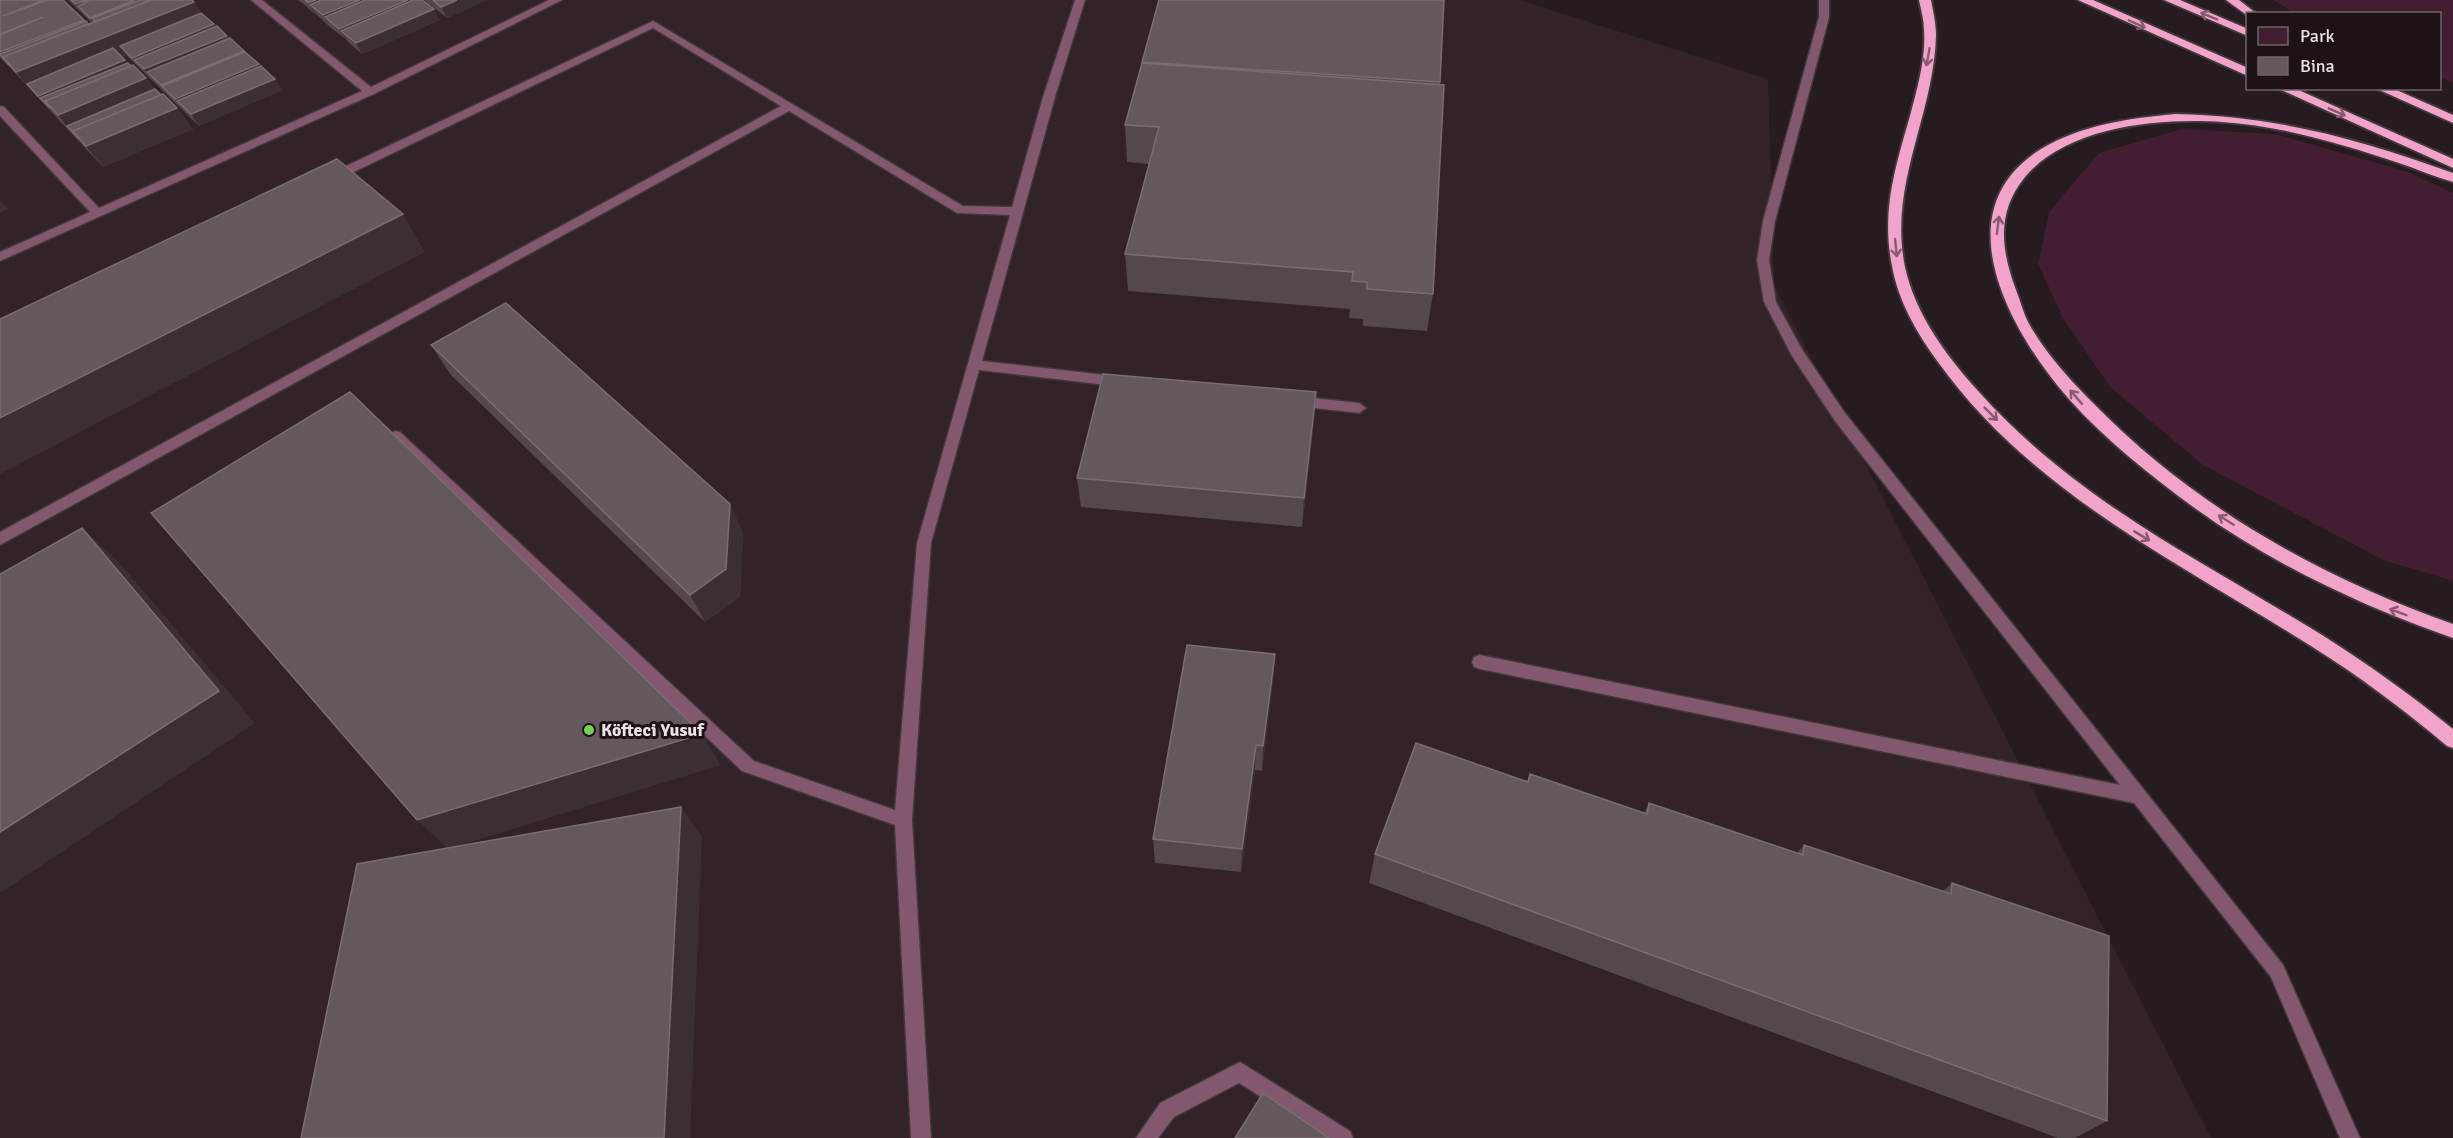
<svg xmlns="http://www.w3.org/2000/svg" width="2453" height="1138" viewBox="0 0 2453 1138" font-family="Signika,sans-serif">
<rect width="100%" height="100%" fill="#251b20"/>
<path fill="#322229" d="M0,0h1520l248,79 6,206 437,853h-2211z"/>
<path fill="#431d31" d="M2273,0h180v83l-13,-6v-63l-145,-1z
M2182,129l94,5 132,38 45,21v388l-70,-21 -180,-95 -93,-78 -47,-69 -25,-54 11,-52 50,-59z"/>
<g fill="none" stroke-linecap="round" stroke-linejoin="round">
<g stroke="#41373c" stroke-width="3">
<path id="service" d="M251,0h11l109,87 178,-87h13l-188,94 -374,167v-9l90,-40 -90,-96v-10l4,1 95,101 263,-117z
M1075,0h10l-30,97 -73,264 141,16 7,5 -7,5 -144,-17 -48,173 -19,277 19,318h-20l-16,-313 -153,-54 -354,-335 7,-5 5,1 354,329 141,49 22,-267 93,-328 -53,-2 -168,-102 -789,434v-13l781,-426 -128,-78 -316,152h-8v-6l324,-153 310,185 49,1 31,-110z
M1819,0h10v17l-54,204 -6,39 7,42 27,49 42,62 438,552 77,173h-20l-69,-161 -137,-174 -654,-134 -6,-2 -2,-5 2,-5 6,-2 640,130 -285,-364 -43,-65 -28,-54 -7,-42 6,-39 56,-204z
M1296,396l63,7 7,5 -7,5 -63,-7 -7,-5z
M1240,1062l110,69 3,7h-28l-86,-55 -65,34 -16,21h-22l24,-35z"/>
</g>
<g stroke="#41373c" stroke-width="4">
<path id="trunk" d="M1919,0h12c2,11 5,23 5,35 -2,81 -48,149 -31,232 10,47 42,90 74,125 99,110 220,167 343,243 46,29 89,60 131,94v19l-6,-2c-44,-37 -88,-70 -136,-100 -133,-84 -279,-153 -373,-284 -20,-27 -40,-61 -46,-96 -11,-54 3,-98 18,-150 7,-27 16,-57 14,-86 0,-10 -3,-20 -5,-30z
M2078,0h15l155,68v8z
M2164,0h16l68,29v7z
M2226,0h13l18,14h-9v2z
M2277,88h17l159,71v9z
M2375,88h17l61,27v8z
M2176,114c100,2 183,25 277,59v9c-18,-5 -36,-13 -54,-19 -57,-19 -116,-37 -177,-41 -63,-4 -154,4 -197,55 -29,35 -24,73 -9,113 4,10 7,22 12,32 17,31 43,59 68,84 98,100 225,172 357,218v14c-98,-34 -193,-80 -276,-143 -42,-32 -86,-68 -120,-110 -52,-65 -111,-177 -16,-236 40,-24 89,-31 135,-35z"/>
</g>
<use href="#service" fill="#83576d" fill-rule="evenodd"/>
<use href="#trunk" fill="#f2a3ca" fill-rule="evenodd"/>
</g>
<path fill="#52484d" d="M0,0l84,20 4,4 4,-1 -24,-23h124l9,13 26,23 2,3 15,12 16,15 22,24 -83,36 -72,-70 -5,1 5,6 19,15 9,12 22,18 16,21 -90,38 -103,-110z
M298,0h124l18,20 -78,34 -14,-12 -2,-3 -15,-11 -15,-14h-1l-14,-12h-1z
M424,0h63l-40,18 -15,-12 -1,-2 -1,1z
M1444,0l-4,85 -7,209 -6,37 -64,-5v-7l-14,-1 1,-9 -222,-18 -3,-37 24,-90 -22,-2 -2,-37 17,-63z
M431,345l312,187 -3,65 -35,25 -255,-248z
M1316,392l-2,29 -12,106 -221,-20 -4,-29z
M1275,654l-2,26 -11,91 -7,-1 -14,102 -86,-9 -2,-24z
M1530,774l114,39 5,-10 148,50 7,-8 139,46 9,-8 155,238 -32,17h-17l-689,-255 6,-29 152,-72z"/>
<path fill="#392f34" d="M88,0h37l-47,6 6,9 -8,-11z
M135,0h35l-78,18 7,10 -1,1 -8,-11z
M316,0h32l-38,5 6,9h-1l-7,-11z
M360,0h32l-67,17 5,9 -7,-11z
M408,0h11l-78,31 5,8v1l-7,-11z
M457,0h30l-40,18 -6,-11z
M194,2l14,21 -88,23 7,10 -92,36 -8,-8 7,9h-1l-17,-21z
M434,9l6,11 -78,34 -6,-11z
M84,20l8,11 -92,24v-3z
M214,24l7,11 -87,25 6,9 -8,-11z
M227,36l7,11 -87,25 6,8 -9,-11z
M244,51l7,11 -89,24 7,11 -8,-12z
M125,60l8,11 -93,27 7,9 -9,-11z
M259,64l7,11 -89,26 6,9 -8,-11z
M146,78l16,22 -95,26 -9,-11z
M275,79l7,11 -83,36 -8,-12z
M177,108l16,21 -90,38 -17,-21z
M0,200l8,9 -8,4z
M403,214l22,38 -425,222v-56z
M1316,392l-2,29 -12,106 2,-29z
M730,504l13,28 -3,65 -35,25 -15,-27z
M82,528l37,34 136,161 -255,170v-61z
M1275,654l-2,26 -11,91 1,-25z
M702,734l19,31 -273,84 -31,-29z
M1256,745l-1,25 -14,102 1,-23z
M681,807l21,30 -12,301h-26z"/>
<path fill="#63585d" stroke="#786e72" stroke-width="1.5" d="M2,0h42l-41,16 44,-16h16l21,20 -84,32v-17l43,-18 -43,17v-33z
M71,0h17l-12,4z
M91,0h44l-45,18 -12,-12z
M140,0h11l-56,22 -3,-4z
M151,0h41l2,2 -178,70 -13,-15z
M305,0h11l-8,3z
M321,0h39l-37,15 -13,-10z
M365,0h43l-69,29 -14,-12z
M413,0h9l12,9 -78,34 -15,-12z
M433,0h24l-16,7z
M1159,0h285l-4,82 -298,-20z
M201,13l13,11 -82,34 -12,-12z
M86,21l2,3 -85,33 6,8 -9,-10v-1z
M217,26l10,10 -83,33 -10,-9z
M230,38l14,13 -83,34 -14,-13z
M113,48l12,12 -87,36 -11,-12z
M245,52l14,12 -84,35 -13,-13z
M128,63l3,3 -86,35 5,7 -10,-10z
M1142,63l302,22 -11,209 -66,-5v-7l-15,-1 1,-9 -228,-18 34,-127 -34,-2z
M133,65l13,13 -88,37 -13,-14z
M261,66l14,13 -84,35 -14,-13z
M155,89l6,6 -88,36 6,8 -12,-13z
M163,94l14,14 -91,38 -13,-15z
M337,159l66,55 -403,204v-99z
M506,303l224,201 -4,65 -36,26 -259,-250z
M1103,374l213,18 -12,106 -227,-20z
M350,392l352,342 -285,86 -266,-307z
M82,528l137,163 -219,141v-258z
M1187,645l88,9 -12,92 -7,-1 -14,104 -89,-10z
M1416,743l112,39 2,-8 117,40 2,-11 154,52 1,-10 147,49 1,-11 157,53 -2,185 -732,-267z
M681,807l-17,331h-363l56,-274z
M1263,1093l66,45h-94z"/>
<defs><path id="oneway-shaft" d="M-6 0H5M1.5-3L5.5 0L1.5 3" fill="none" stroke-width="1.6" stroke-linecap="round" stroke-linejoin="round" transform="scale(1.5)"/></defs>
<g stroke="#875a70">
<use href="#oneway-shaft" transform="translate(2209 16) rotate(-157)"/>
<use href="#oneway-shaft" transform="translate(2137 24) rotate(24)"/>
<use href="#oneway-shaft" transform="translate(1928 57) rotate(100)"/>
<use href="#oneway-shaft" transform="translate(2337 112) rotate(24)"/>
<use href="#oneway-shaft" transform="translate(1998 225) rotate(-83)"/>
<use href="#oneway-shaft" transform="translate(1896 248) rotate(84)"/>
<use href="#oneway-shaft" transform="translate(2076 397) rotate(-131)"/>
<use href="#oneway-shaft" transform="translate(1991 414) rotate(45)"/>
<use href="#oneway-shaft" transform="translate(2226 520) rotate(-148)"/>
<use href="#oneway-shaft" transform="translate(2142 536) rotate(31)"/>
<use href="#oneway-shaft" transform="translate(2398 612) rotate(-159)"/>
</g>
<circle fill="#76d25a" stroke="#1c1217" stroke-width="2" cx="589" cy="730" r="6"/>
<g text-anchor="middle" stroke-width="6" stroke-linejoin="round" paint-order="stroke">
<g font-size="18" font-weight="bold" fill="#eae3e6" stroke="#1c1217" text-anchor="start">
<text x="601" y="736">Köfteci Yusuf</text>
</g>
</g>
<rect x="2246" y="12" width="195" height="78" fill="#1c1217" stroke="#6e666a" stroke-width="1.5"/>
<rect x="2258" y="27" width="30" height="18" fill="#431d31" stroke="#6e666a" stroke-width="1.5"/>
<text x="2300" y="42" font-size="18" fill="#eae3e6">Park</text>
<rect x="2258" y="57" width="30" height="18" fill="#63585d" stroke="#6e666a" stroke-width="1.5"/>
<text x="2300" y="72" font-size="18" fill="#eae3e6">Bina</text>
</svg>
